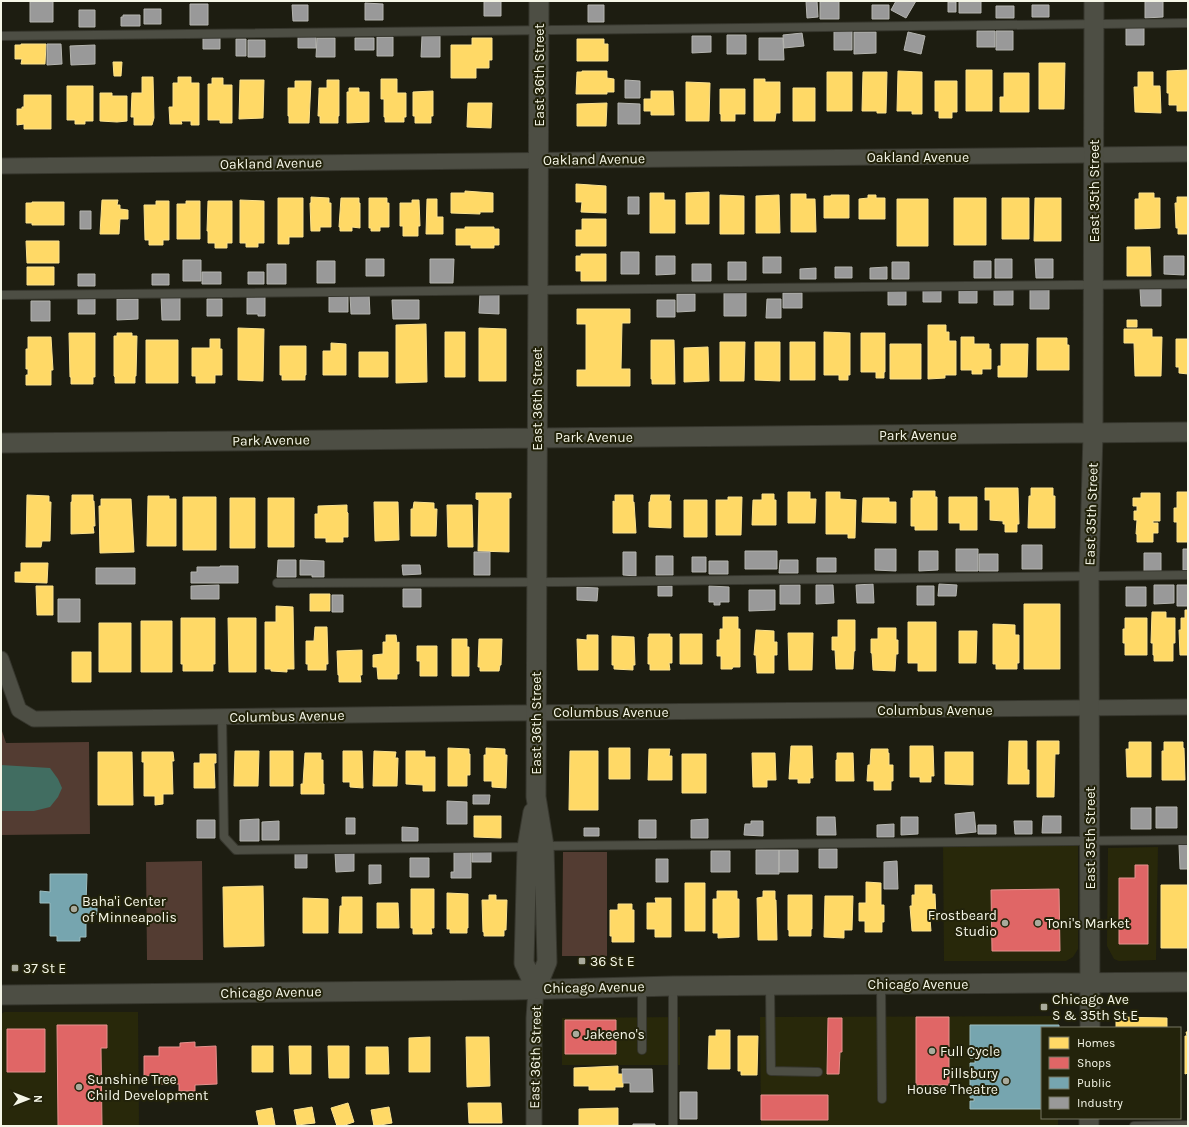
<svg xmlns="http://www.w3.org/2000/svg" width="1189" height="1127" viewBox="0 0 1189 1127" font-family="Karla,sans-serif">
<rect width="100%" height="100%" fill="#1d1d11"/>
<path fill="#28280a" d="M1078,842v107l-5,8 -7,4h-122l-1,-118z
M1158,847l-2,113 -37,1 -5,-2 -7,-13 1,-98z
M4,1012h134l1,114h-138v-112z
M1058,1016v12h-16v90h16v8h-297l-1,-109z
M680,1017v48h-118v-47z"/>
<path fill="#533c32" d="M1,728l5,15 83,-1 1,92 -89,1z
M563,852h44v104h-45z
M202,861l1,99h-56l-1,-98z"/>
<path fill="#416d61" d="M1,765l49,3 8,11 4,9 -4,9 -8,10 -16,4h-33z"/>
<path fill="#ffd966" stroke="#fce28d" d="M472,38h20v22h-3v8h-13v10h-25v-33h21z
M577,39h27v5h4v17h-31z
M21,44h25l-1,20h-24l1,-5h-7v-14h6z
M113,62h9l-1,14h-7z
M1039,63h26l-1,46h-25z
M966,70h26v41h-26z
M1188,70v41h-11v-6h-8v-12h-2v-22z
M582,71h25v7l7,1v13h-7v2h-31l1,-22h5z
M898,71l24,1v42h-10v-3h-15z
M827,72h25v39h-25z
M863,72h24l-1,41h-9v-2h-15z
M1138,72h15v14h7l1,27 -26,-1 -1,-25h4z
M1004,73h25v39h-29v-15h4z
M142,77h11l1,41 -2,7h-18v-8h-3l1,-24h10z
M178,77h13v6h8v42h-8v-4h-10l1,3h-12l-1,-17h4v-24h5z
M212,78h11v7h9v38h-12v-3h-12v-36h4z
M381,79h16v14h9v24h-2v5h-19v-5h-1v-18h-3z
M754,79h11v3h15v31h-4l-1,8h-21z
M240,80h24l-1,38 -24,1z
M327,80h12v36h-1v7h-18v-7h-2l1,-24v-4h8z
M295,81h16l-2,42h-20v-7h-1v-28h7z
M935,81h22v31h-5v6h-13v-7h-4z
M686,82l24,1 -1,38h-23z
M67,86h26v35h-8v3h-10v-4h-8z
M349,88h10v4h10v30l-22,1v-31h2z
M793,88h22v33h-22z
M720,89h25v25h-10v7h-14v-7h-1z
M433,91v25h-2v7h-16v-7h-2v-24z
M651,91h22l1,24h-23v-4h-7v-12h7z
M100,93h12v3h15v25l-10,1 -17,-1z
M24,95h27v34h-27v-5l-7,1v-16h5v-2h2z
M468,103h24l-1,25 -24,-1z
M607,103l-1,23h-29v-22z
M576,184l30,2v27l-25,-1 1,-10h-6z
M465,191l28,2v19h-13v2l-29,-1v-20h14z
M709,192v32h-23v-31z
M650,193h14v7h11v33h-25z
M1139,193h15v5h6v30l-25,1v-30h4z
M791,194h15v5h9l1,33h-25z
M720,195l24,1v38h-24z
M779,195l1,38h-24v-37z
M831,195h18v23h-25v-22h7z
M868,195h8v3h9v21h-26v-20l9,-1z
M311,197l18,1v5h2v24h-11v4h-9l-1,-28h1z
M1177,197h11v37h-10v-6h-2l-1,-25h2z
M278,198h25v39h-14v7h-11z
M341,198h18v5h1v25l-8,-1v4h-12v-4h-1z
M369,198h18v5h2v24h-9v4h-9v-3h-2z
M954,198h32v47h-32z
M1002,198h27v41h-27z
M1035,198h26v43h-27z
M427,199h10v18h6v17h-17z
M897,199h31v47h-31z
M102,200h16l-1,5h3v4l8,1v9h-8l-1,15h-19z
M240,200l24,1v42h-6v4h-12v-4h-6z
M412,200h7l1,26h-2v10h-15v-10h-3v-23h12z
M156,201h13v39h-6v5h-14v-5h-4l-1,-35h12z
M186,201h14v38h-23v-35h9z
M208,201h24v42h-5v5h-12v-5h-7v-12h-1z
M32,202h32v23h-32v-2h-6v-20h6z
M582,219h24v27h-30v-16h6z
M465,227h29v2h5v16h-5v3h-23v-3h-15v-16h9z
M26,241h33v22h-32z
M1127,247h23l1,29h-24z
M581,254h25v27h-25v-10h-5v-15h5z
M27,267h27v18h-27z
M577,309h53v14h-8l-1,46h9v17h-53v-16h9v-46h-9z
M1127,320h10v7h-10z
M426,324l1,58 -31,1v-58z
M928,325h18v7h3v9h7v34h-11v3l-17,1z
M238,328l26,1 -1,52 -25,-1z
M479,328l27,1v52h-27z
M1124,329h28v8h10l-1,39h-26l-1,-33h-10z
M445,332h20v45h-20z
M824,332l26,1v42h-2v5h-9v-5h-15z
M69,333h26v44h-2v7h-22v-7h-1z
M117,333h15v3h5l-1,40h-1v7h-20v-6l-1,-1v-40h3z
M861,333h24v39h-1v6h-8v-6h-15z
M28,337h23l2,33h-2v15h-25v-10h2v-6h-2v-20h2z
M961,337h13v7h15v5h2v20h-9v5h-10v-4h-11z
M1037,338h30v7h2v25h-32z
M210,339h10v10h2v26h-7v8h-19v-7h-4v-28h18z
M1176,339h12v35l-9,-1v-6h-3z
M146,340h32v43h-32z
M651,340h23l1,44h-23v-5h-1z
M720,342h25l-1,39h-24z
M755,342h25v39l-25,-1z
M790,342h25v38h-25z
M331,343l15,1v31h-23v-24h8z
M890,344h31v35h-31z
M1001,344h27l-1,33h-29v-11h3z
M280,346h26v29h-1v5h-23v-5h-2z
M708,347l1,34 -25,1v-34z
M359,352h29v25h-29z
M985,488h33l1,36h-2v8h-12v-8h-2v-3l-13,-1v-20h-5z
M1031,488h22v8h2v32h-27l1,-32h2z
M913,491h22v6h2v33h-22v-4h-4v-28h2z
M788,492h22v7h6l-1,24h-27z
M826,492h14v7l16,1 -1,38h-7v-4h-22z
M1177,492h11v50h-11v-20h-3v-14h3z
M476,493h35v5h-2v54l-31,-1 1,-51 -3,-1z
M1141,493h19v28h-7v2h5v10h-5v9h-16v-8h-1l1,-14h-3v-9h3v-5h-4v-8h8z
M762,494h12v6h2v25h-24l1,-25h9z
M27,495l22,1v6h2l-1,39h-8l-1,6h-15z
M72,495h21v6h1l1,25h-2l1,7 -23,1v-32h1z
M615,495h18v7h1l2,31h-23v-32l2,1z
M651,495h19l-1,6h2v27l-22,-1v-25h1z
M148,496h21v3h7v47h-29z
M183,497h33v53h-33z
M728,497h14l-1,38h-25v-35h12z
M949,497h28v33h-17v-7h-11z
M230,498h25v50h-25z
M268,498h26v49h-26z
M863,498h26v4h7v21l-34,-1z
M101,499h30l3,53 -34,1 -1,-47h2z
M684,500h23v37h-23z
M374,502h24l1,38 -24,1z
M414,502l20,1v6h3l-1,27h-25v-27h2z
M347,505v7l1,1v24h-5v5h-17v-4h-11v-24h3v-8z
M447,505h25l1,42h-25z
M21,563h27l-1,20 -32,-1v-10h6z
M36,586h17v29h-16z
M310,594h20v17h-20z
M1024,604h36v65h-36z
M276,606l17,1 1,62h-7v3l-16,-1v-2h-6v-47h11z
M1185,610h3v45h-8l-1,-25h2v-12h4z
M1152,612h14v6h9v25h-2v18h-19v-6h-1v-12h-2z
M723,617h15v12h2v38h-7l-1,2h-11v-13h-4v-16h3v-11h3z
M181,618h34v46h-2v7h-30v-7h-2z
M228,618h28v54h-27z
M1125,618h22v37h-22v-12h-2v-14h2z
M838,620h17v31h-1l-1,18h-17l-1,-19h-3v-13h6z
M141,621h31v51h-31z
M908,622h28v49h-18v-8h-10z
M99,623h32v49h-32z
M993,624l22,1v10h4v28h-2v6h-21v-5h-3z
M315,627h12l1,37h-2v6h-18v-6h-2v-23h8z
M878,628h18v12h2v14h-2l-1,17 -22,-1 -1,-17h-1v-14h7z
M756,630l18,1v11h3v13h-3v18h-17l-1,-18h-2z
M959,631h18l-1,32h-17z
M788,633h25l-1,37h-23z
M649,634h21v3h2v26h-3l1,7h-20v-6h-2v-27h1z
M680,634h22v30h-22z
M386,635h10l1,8 2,-1v32h-2v5h-19l-1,-12h-4v-12l10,-1v-12h3z
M587,635h11v35h-20l-1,-31 10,1z
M612,636l22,1 1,28h-2v5l-19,-1v-4h-2z
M452,639h15v8h2v29h-17z
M479,639h23l-1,26h-1l-1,6h-19v-4h-2z
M417,646h20v30h-17v-15h-3z
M362,650v25h-2l1,7h-22v-7h-1l-1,-24z
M72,652h19v30h-19z
M1009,741h18v29h2v14h-21z
M1037,741h22v13h-4l-1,43h-17z
M1129,742h22v35h-24l-1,-28h3z
M1164,742h19v6h1l1,32h-23v-29h2z
M791,746h21l1,32h-3v5h-12v-4h-9z
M910,746h23l1,30h-3v6h-11v-5h-10z
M448,748l21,1v5h1v21h-3v11h-19z
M486,748l19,1v6h2l-1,33 -14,-1v-6h-8v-26h2z
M609,748h21v31h-21z
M649,749h21l-1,7h3v24h-24z
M871,749h17v4h1v12h4v16h-2v9h-17v-9h-7l1,-16h2z
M235,751h24l-1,35h-24z
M270,751h23v35h-23z
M343,751h19l1,37 -13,-1v-5h-7z
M374,751l22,1 -1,6h3l-1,28h-24z
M406,751h19v6h10v34h-12v-6l-17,-1z
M570,751h28v59h-29z
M98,752h34l1,53h-35z
M142,752h31l1,9h-2l1,33h-10v10l-8,1v-9h-11v-34h-2z
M945,752h28v33l-28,-1z
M305,753h16v7h2v24h1v10h-23v-10h2z
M752,753h23l1,27h-9v7h-14z
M837,753h16l1,28h-18v-21h1z
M200,754h16v9h-2l1,25h-21v-25h6z
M682,754h24v39h-24z
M474,816h27v22l-27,-1z
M866,882l15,1v22h3v17h-2v10h-17v-11h-6v-18h7z
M685,883h20v48h-20z
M915,885h17v9h3l1,25h-6l1,12h-19l-2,-25h2v-11h3z
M1161,885h27v63h-27z
M263,886l1,60 -40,1 -1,-60z
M411,889h23v39h-3l1,6h-19v-6h-2z
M717,891h20v8h2v38l-21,1v-5h-5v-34h4z
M763,891h12v9h1l1,40h-19l-1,-42 6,-1z
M447,893l21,1v34h-1v5h-17v-4h-3z
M489,895h7v5h11l-1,30h-2v6h-20v-4h-1l-1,-32h7z
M788,895h24v34h-1v7h-22v-6h-1z
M825,896h28l-1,34h-8v8l-20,-1z
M342,897h20v36h-23l1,-27h2z
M303,898l25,1v34h-25z
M655,898h16v39h-16v-8h-8v-26h9z
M377,903h21l1,25h-22z
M618,904h14v6h2v32h-22v-6h-2v-26h8z
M1116,1017l51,1v10h-51z
M716,1030h14v39h-22l1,-33h7z
M1186,1032h2v41l-3,1v-38h2z
M738,1036h20l-1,39h-16v-4h-3z
M430,1037v35h-21v-34z
M466,1037h23l1,49 -23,1z
M252,1046h21v26h-21z
M289,1046h22v28h-21z
M328,1046h21v32h-20z
M366,1047h22l1,27h-23z
M618,1066v8h5v13h-8v3h-26v-4h-15v-18z
M348,1103l6,19 -12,4h-5l-6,-18z
M468,1103h33l1,20h-33z
M312,1107l3,16 -18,2 -3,-15z
M389,1107l3,16 -18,3 -3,-16z
M272,1108l3,17 -16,1 -3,-15z
M618,1108v17l-39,1v-17z"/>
<path fill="#e06666" stroke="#e6918d" d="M1135,865h13v79h-29v-66h16z
M1059,889l1,62h-68l-1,-61z
M916,1017h33v68h-33z
M828,1018h14v34h-2l-1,22h-12z
M565,1020h51v34h-51z
M57,1025h50v23h-6l1,78h-44z
M7,1029h38v43h-38z
M195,1042v5l21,-1 1,38 -22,1v6h-16v-7h-20v-9l-15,1v-20h15v-9h21v-4z
M761,1095h67v25h-67z"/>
<path fill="#76a5af" stroke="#9cbdc0" d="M50,874h37l-1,29h11v11h-11v23h-6v4h-23v-5h-7v-33h-10v-12l10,1z
M970,1025h89v3h-17v81h-72v-8h4v-3h-4v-35h5v-5h-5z"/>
<path fill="#999" stroke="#b5b5b0" d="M30,1h23v21h-23z
M484,1h17v15h-17z
M806,1h11l1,16 -11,1z
M820,1h19v18h-19z
M896,1h20l-10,17 -15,-8z
M959,1h22v12h-22z
M1145,1h18v16l-18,1z
M948,2h8v10h-8z
M365,3l18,1v16h-18z
M190,4h18v21h-18z
M292,5h16v16h-15z
M588,5h16v17h-16z
M872,5h17v14h-17z
M1032,5h17v12h-17z
M996,6h18v12h-18z
M144,9h17v15h-17z
M79,10h16v17h-16z
M123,15h17v11h-19v-9h2z
M1126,28h18v17h-18z
M834,31h18v19h-18z
M977,31h18v16h-18z
M996,31h17v19h-17z
M854,32h22v21l-22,1z
M908,32l17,4 -4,18 -17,-4z
M802,33l2,13 -20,2 -1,-13z
M298,35h18v13h-18z
M727,35h19v19h-19z
M422,36h18v21h-19z
M692,36h19v16l-19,1z
M203,37h17v12h-17z
M377,37h16v19h-16z
M317,38h18v19h-19z
M355,38h19v12h-19z
M759,38h24l1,22h-25z
M236,39h10v17h-10z
M248,40h17v17h-17z
M47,44h14l1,20 -15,1z
M95,45v19l-24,1 -1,-19z
M625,80l15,1v17h-15z
M618,103l22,1v20h-22z
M628,197h11v17h-11z
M80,211h11v18h-11z
M621,252h18v22h-18z
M656,256h19v18l-19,1z
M1164,256h20v19l-20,-1z
M763,257h18v16h-18z
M366,259h18v17h-18z
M430,259h24l-1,24h-23z
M995,259h17v19h-17z
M1035,259h18v19h-17z
M183,260h18v21h-18z
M317,261h18v22h-18z
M974,261h17v17h-17z
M728,262h18v18h-18z
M892,262h17v17h-17z
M267,264h19v20h-19z
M692,264h19v17h-19z
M835,267h17v11h-17z
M887,267v12h-17v-11z
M816,268v11h-16v-10z
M202,272h19v12h-19z
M248,272h16v12h-16z
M78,274h17v12h-17z
M152,274h17v11h-17z
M1161,288v18h-20l-1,-17z
M1030,289h19v20h-19z
M923,290h18v12h-18z
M959,290h18v13h-18z
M994,290h19v15h-19z
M888,291h18v14h-18z
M746,292v24h-22v-23z
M480,293h19v21l-20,-1z
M783,293h19v15h-19z
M369,294l1,20h-19l-1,-19z
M677,294h18v17l-18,1z
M161,295h19v25h-18z
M247,295h18v21h-7v-2h-11z
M329,295h19v17h-19z
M78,296h17v18h-17z
M117,299h21v20l-21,1z
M207,299h15v17h-15z
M767,299h14v19h-15z
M392,300h27v19h-26z
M657,300h18v17h-18z
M31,301h19v20h-19z
M1022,545h20v24h-20z
M875,549h21v22l-21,-1z
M956,549h22v22h-22z
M1183,549h5v21h-5z
M745,551h32v18h-32z
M919,551h19v19l-19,1z
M474,552h16v23h-16z
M623,552h13v24l-13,-1z
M1144,553h17v18h-17z
M979,554h19v17h-19z
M656,556h17v19h-17z
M692,557h14v15h-14z
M817,558h19v14h-19z
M278,560h18v17h-19z
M300,560l24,1v16h-12v-2h-12z
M780,560h18v13h-19z
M709,561h19v13h-19z
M402,565h18l1,9 -18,1z
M220,566h18v17h-47v-11h6v-5h23z
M96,568h39v16h-39z
M873,584l1,19h-17l-1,-18z
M939,584l18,1 -1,11h-18z
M219,585v14h-28v-13z
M780,585h20v19h-20z
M816,585h17l1,18 -18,1z
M1154,585h20v18l-20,1z
M1177,585h11v21h-11z
M658,586h14v10h-14z
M709,586l20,1v15h-9v3h-6v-3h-5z
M917,586h17v19h-17z
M577,587l21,1 -1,13 -20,-1z
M1126,587h20v19h-20z
M403,589h18v18h-18z
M749,590h26v20l-26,1z
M332,595h11v17h-11z
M58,599h22v23h-22z
M473,795h17l-1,9h-16z
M447,801l20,1v22h-20z
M1156,807h21v21h-21z
M1131,808h20v21h-20z
M974,812l2,20 -20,2 -1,-20z
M1043,816h18v17h-19z
M817,817h18l1,18h-19z
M901,817h17v17l-17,1z
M346,818h9v16h-9z
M259,819v22h-19v-21z
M708,819v19h-17v-18z
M197,820h18v18h-18z
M639,820h17v18h-17z
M279,821v19h-17v-18z
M751,821h12v15l-19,-1 1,-11h6z
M1014,821h18v13h-17z
M894,824v13h-17v-12z
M978,825h18v9h-18z
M402,827l16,1v13h-16z
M584,828h15v8h-15z
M1188,844v25h-8l-1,-24z
M819,849h18v19h-18z
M472,850h19v12h-19z
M756,850h23v24h-23z
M779,850h19v22h-19z
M454,851h17v27h-20v-6h3z
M711,851h19v21h-19z
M335,852h19v19l-18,1z
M295,853h12v15h-12z
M410,858h19v19h-19z
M656,859h12v23h-12z
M897,861l1,28h-14v-27z
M369,865h12v18l-12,1z
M622,1069h30l1,23h-23v-9h-7z
M680,1092h17v27h-17z
M633,1124h22v2h-22z"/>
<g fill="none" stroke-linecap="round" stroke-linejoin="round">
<g stroke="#36362d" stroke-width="10">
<path id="service" d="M1,36l1187,-13
M1,295l1187,-11
M277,583l282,-1 629,-7
M222,716l2,121 12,13 291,-3
M543,846l645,-6
M881,984l1,115
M770,985l1,86 47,1
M642,987v63
M673,1126v-140
M1134,1126l54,-1"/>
</g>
<g stroke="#36362d" stroke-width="17">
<path id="minor" d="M1,166l1187,-12
M1,659l18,51 15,9 481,-6 673,-6
M534,1126v-108l2,-29"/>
</g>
<g stroke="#36362d" stroke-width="21">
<path id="tertiary" d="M1,443l1187,-11
M533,812l-6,35 -3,116 12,26
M536,989l11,-27 -3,-116 -8,-49 3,-796
M1,995l512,-5 160,-4 515,-4
M1090,1028l-1,-451 4,-143 1,-433
M1089,1126v-8"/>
</g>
<use href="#service" stroke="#4d4e44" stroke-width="8"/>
<use href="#minor" stroke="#4d4e44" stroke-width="15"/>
<use href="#tertiary" stroke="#4d4e44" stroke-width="19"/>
</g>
<g fill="#a9aa9c" stroke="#23230b" stroke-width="1.5">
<circle cx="74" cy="909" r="4"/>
<circle cx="1005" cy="923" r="4"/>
<circle cx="1038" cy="923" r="4"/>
<rect x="578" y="957" width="8" height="8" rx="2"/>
<rect x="11" y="964" width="8" height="8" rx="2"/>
<rect x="1040" y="1003" width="8" height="8" rx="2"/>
<circle cx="576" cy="1034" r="4"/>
<circle cx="932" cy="1051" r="4"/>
<circle cx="1006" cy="1081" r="4"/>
<circle cx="79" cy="1087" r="4"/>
</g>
<g text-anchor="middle" stroke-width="4" stroke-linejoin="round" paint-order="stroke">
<g font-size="14" fill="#f5f6e7" stroke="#23230b">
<text transform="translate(539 75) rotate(-90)" y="5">East 36th Street</text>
<text x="918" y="162">Oakland Avenue</text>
<text transform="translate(594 159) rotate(-1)" y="5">Oakland Avenue</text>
<text transform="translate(271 163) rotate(-1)" y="5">Oakland Avenue</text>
<text transform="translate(1094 191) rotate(-90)" y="5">East 35th Street</text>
<text transform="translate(537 399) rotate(-90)" y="5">East 36th Street</text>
<text x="918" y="440">Park Avenue</text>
<text x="594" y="442">Park Avenue</text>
<text transform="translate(271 440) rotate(-1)" y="5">Park Avenue</text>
<text transform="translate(1091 514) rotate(-88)" y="5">East 35th Street</text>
<text x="935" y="715">Columbus Avenue</text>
<text x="611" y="717">Columbus Avenue</text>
<text transform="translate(287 716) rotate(-1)" y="5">Columbus Avenue</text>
<text transform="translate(536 723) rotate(-90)" y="5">East 36th Street</text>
<text transform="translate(1090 838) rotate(-90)" y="5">East 35th Street</text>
<text x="918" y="989">Chicago Avenue</text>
<text transform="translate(594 987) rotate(-1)" y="5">Chicago Avenue</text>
<text transform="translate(271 992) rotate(-1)" y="5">Chicago Avenue</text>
<text transform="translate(535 1057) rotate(-89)" y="5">East 36th Street</text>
</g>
<g font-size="14" fill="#f5f6e7" stroke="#23230b" text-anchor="start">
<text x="82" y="906">Baha'i Center<tspan x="82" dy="16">of Minneapolis</tspan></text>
<text x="997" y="920" text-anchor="end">Frostbeard<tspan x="997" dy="16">Studio</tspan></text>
<text x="1046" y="928">Toni's Market</text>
<text x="590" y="966">36 St E</text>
<text x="23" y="973">37 St E</text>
<text x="1052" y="1004">Chicago Ave<tspan x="1052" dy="16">S &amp; 35th St E</tspan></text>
<text x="584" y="1039">Jakeeno's</text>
<text x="940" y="1056">Full Cycle</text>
<text x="998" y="1078" text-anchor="end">Pillsbury<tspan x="998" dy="16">House Theatre</tspan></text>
<text x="87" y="1084">Sunshine Tree<tspan x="87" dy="16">Child Development</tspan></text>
</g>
</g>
<rect width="1189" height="1127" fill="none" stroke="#f5f6e7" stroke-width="4"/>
<rect x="1041" y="1027" width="140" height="92" fill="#23230b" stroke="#777763"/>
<rect x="1049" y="1037" width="20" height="12" fill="#ffd966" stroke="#777763"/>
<text x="1077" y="1047" font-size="12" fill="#f5f6e7">Homes</text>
<rect x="1049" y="1057" width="20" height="12" fill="#e06666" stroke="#777763"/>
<text x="1077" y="1067" font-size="12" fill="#f5f6e7">Shops</text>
<rect x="1049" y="1077" width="20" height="12" fill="#76a5af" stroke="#777763"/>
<text x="1077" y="1087" font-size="12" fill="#f5f6e7">Public</text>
<rect x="1049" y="1097" width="20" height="12" fill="#999999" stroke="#777763"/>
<text x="1077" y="1107" font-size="12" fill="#f5f6e7">Industry</text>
<g transform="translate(28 1099) rotate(90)" stroke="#23230b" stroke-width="3" paint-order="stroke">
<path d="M0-3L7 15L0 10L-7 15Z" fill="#f5f6e7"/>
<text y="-6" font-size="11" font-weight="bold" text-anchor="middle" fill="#f5f6e7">N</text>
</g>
</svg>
